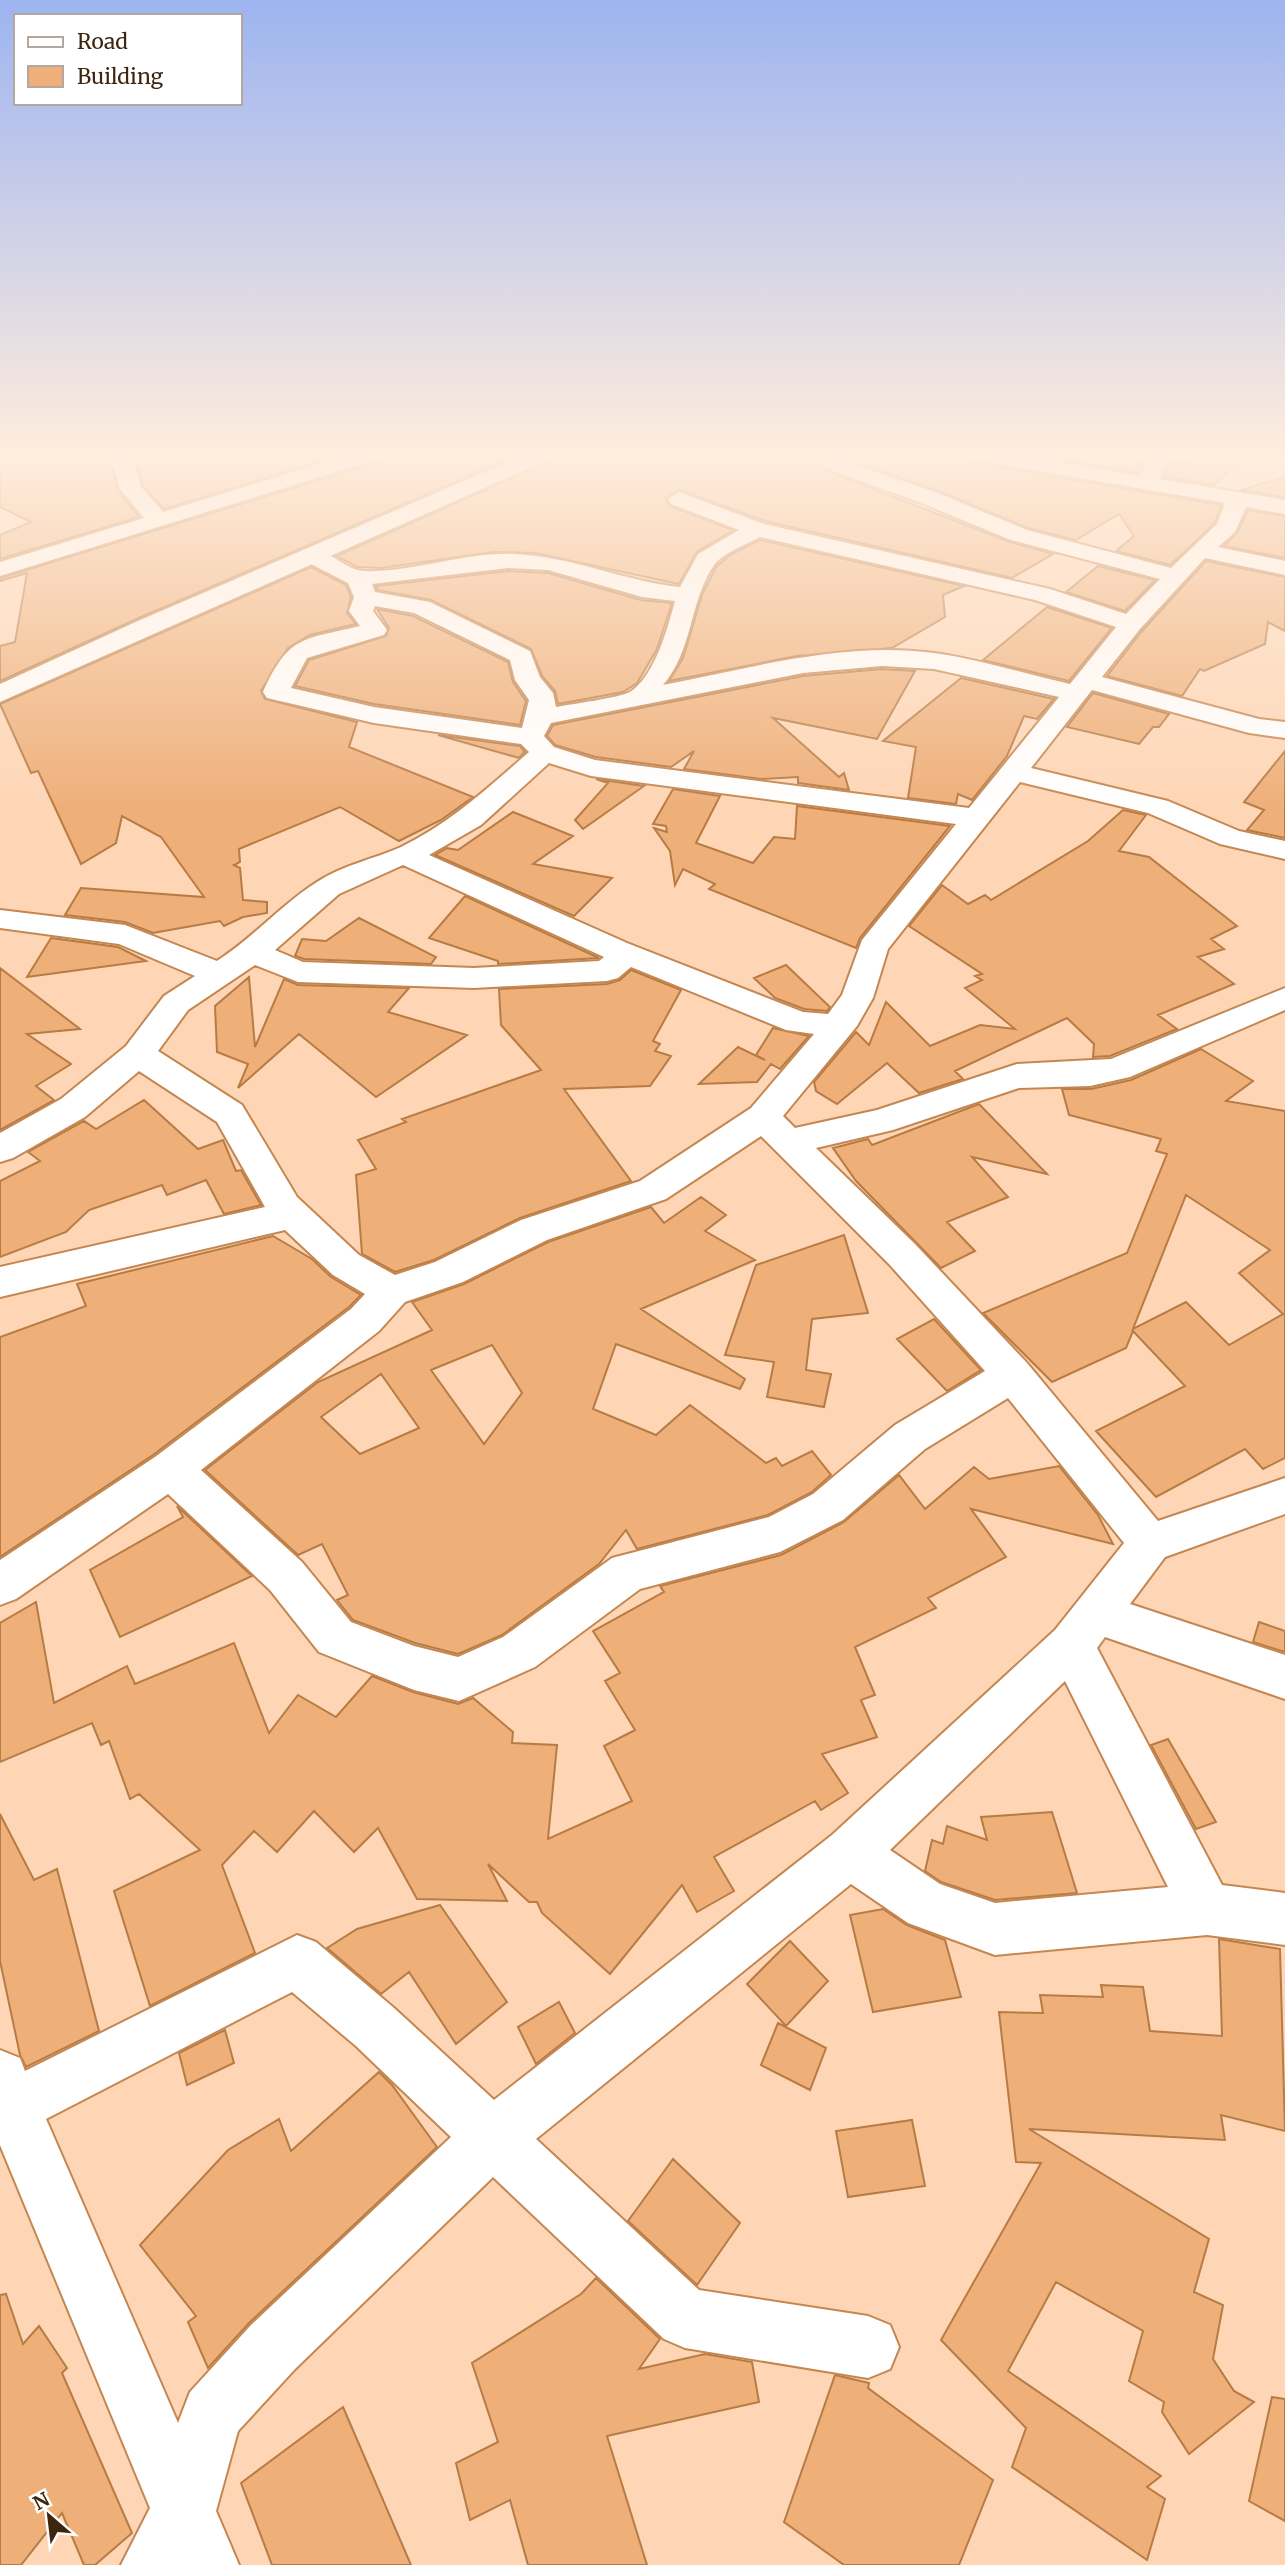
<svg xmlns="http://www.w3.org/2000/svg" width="1285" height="2565" viewBox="0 0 1285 2565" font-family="Merriweather,serif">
<rect width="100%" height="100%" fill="#fed6b6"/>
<path fill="#eeaf79" stroke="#b77b44" stroke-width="2" fill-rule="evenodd" d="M0,454h100l12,15 6,22 21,26 -139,42v-24l31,-13 -31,-15z
M127,454h216l-179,55 -21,-23 -5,-20z
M387,454h133l-381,164 -139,63v-35l15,-4 12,-69 -27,8v-3l382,-117z
M558,454h267l-7,10 6,6 186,72 43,12 -41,24 -247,-57 -85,-31 -15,8 5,8 63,24 -36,22 -18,32 -144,-31 -41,-1 -112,16 -25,-1 -20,-11 216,-96z
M850,454h108l17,9 246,42 -6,18 -45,42 -54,-14 18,-15 -15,-22 -43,26 -48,-12 -92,-38 -88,-30z
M1028,454h69l47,8 -5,11z
M1201,454h45l-32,31 -50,-8 10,-17 17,3z
M1285,477v20l-44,-7z
M1248,510l37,6v42l-61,-12 13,-13z
M760,540l204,46 -21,9 2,22 -53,31 -95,8 -128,25 14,-23 19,-63 14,-28 14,-12z
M1206,561l79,16v54l-17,-9 -3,22 -61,27 -4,-2 -18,27 -75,-20 35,-45z
M1098,566l57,14 -30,31 -59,-19z
M311,567l35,18 5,12 -4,16 9,11 -46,11 -22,13 -27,43 4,8 92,23 -8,25 124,50 -32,23 -42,21 -59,-34 -101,42 1,13 -6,3 6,3 3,32 24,2v11l-24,4 -19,9 -4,-5 -67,12 -28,-11 -60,-7 16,-27 123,9 -43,-60 -39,-21 -6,27 -35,21 -43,-93 -7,2 -31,-69z
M508,571l40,2 93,27 31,3 -15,46 -20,34 -14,9 -65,12 -3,-13 -13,-15 -11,-27 -100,-49 -54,-10 -1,-4z
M1047,607l65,21 -43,53 -86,-21z
M377,609l36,7 95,46 5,20 13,19 -6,24 -146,-21 -79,-18 14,-26 77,-24 3,-8z
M882,669l33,2 -38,68 -104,-21 66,59 5,-4 5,17 -51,-7v-6l-37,2 -77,-10 10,-18 -23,16 -75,-10 -41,-12 -8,-9 6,-11 250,-49z
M961,678l93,21 -17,20 -13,-3 -17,40 -35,44 -14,-6 -2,10 -48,-6 8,-51 -33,-6z
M1093,693l76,21 -10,13h-6l-14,17 -72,-17z
M438,735l82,11 5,6 -6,6z
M1285,751v87l-38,-8 17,-20 -20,-8z
M596,779l48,7 -61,43 -8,-9 33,-37z
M673,789l47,7 -24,47 57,20 21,-26 21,2 2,-33 153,20 -90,112 -4,10 -147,-59 6,-5 -32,-15 -8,16 -5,-34 -16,-23 13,4 -1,-6 -13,-2z
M1123,810l23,5 -27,36 30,6 88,69 -26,13 13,10 -26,8 36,27 -76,31 19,14 -67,27 -17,1 1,-13 -27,-26 -112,53 8,8 -44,14 -32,-30 -50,41 -21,-13 -2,-9 42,-50 13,13 17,-43 44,44 50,-21 35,4 -50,-41 17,-8 -7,-4 7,-2 -73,-48 33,-41 26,19 17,-9 6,5 97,-59z
M513,812l60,24 -40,28 79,14 -38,38 -139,-61 12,-7 11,2z
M465,896l134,62 -101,6v-3l-69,-23z
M359,918l77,39 -5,7 -127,-5 -9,-3 7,-17 24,2z
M51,938l67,9 28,14 -119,16z
M786,965l44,42 -3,4 -23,-2 -29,-11 -21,-20z
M0,968l80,61 -53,5 44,30 -35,22 18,14 -54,30z
M631,970l50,20 -28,51 7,3 -5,7 16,5 -21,30 -86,3 67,92 -111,37 -86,42 -39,12 -33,-18 -6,-79 20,-6 -18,-29 48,-18 -4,-3 139,-49 -40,-45 -2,-36 108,-5 13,-4z
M249,977l6,70 29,-68 14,6 111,3 -21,24 79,23 -91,62 -77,-63 -61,54 10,-24 -31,-12 -2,-46z
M773,1028l36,8 -29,33 -9,-5 -14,18 -58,2 39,-37 27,13 -9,-5z
M1201,1049l52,32 -27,20 59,10v347l-22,11 -18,-20 -89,48 -60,-66 89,-45 -52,-55 -7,17 -74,34 -69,-69 144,-60 40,-99 -11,-3 5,-12 -92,-24 -7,-26h29l40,-9zM1186,1195l84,55 -31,23 44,41 -54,31 -43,-43 -53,27z
M144,1100l54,49 25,-9 13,31 5,-1 20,35 -37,9 -18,-34 -39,15 -5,-10 -73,25 -23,22 -66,25v-76l40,-20 -12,-9 56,-31 12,8z
M979,1104l68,70 -75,-17 36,40 -61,25 28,29 -34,17 -85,-87 -23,-33 35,-9 4,6z
M701,1197l25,18 -21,16 50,29 -114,49 104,70 -5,10 -124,-45 -23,65 63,26 34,-30 76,58 10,-5 6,8 30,-15 19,24 -19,17 -44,23 -131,34 -11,-19 -27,34 -97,71 -44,19 -43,-11 -62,-23 -16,-20 11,-5 -26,-51 -24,11 -93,-85 113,-88 114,-52 -20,-28 52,-18 84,-42 103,-35 13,16zM492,1345l30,48 -38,51 -53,-74zM381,1374l38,54 -59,26 -39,-37z
M844,1235l24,78 -56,6 -6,51 25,4 -7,33 -57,-10 7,-35 -49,-7 31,-90z
M273,1236l39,23 19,18 30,18 -12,12 -196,148 -153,102v-220l86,-31 -9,-22z
M934,1319l47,51 -34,21 -50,-52z
M1059,1466l39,49 15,29 -142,-35 35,48 -78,41 8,10 -81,39 20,48 -14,5 16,37 -55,17 26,39 -27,17 -6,-9 -101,56 20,34 -37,21 -15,-27 -72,89 -68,-61 -5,-11h-8l-41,-38 19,37 -90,-2 -39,-71 -24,24 -40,-41 -37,41 -23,-21 -32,34 33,88 -105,53 -36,-115 86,-41 -61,-56 -9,5 -21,-58 -8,4 -9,-22 -92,39v-139l36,-21 18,101 73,-37 8,18 99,-41 35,90 29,-38 38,22 36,-41 41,16 45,12 15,-6 40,34 -1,11 45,2 -9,94 84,-38 -28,-55 31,-16 -30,-49 15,-8 -27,-42 71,-39 -4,-6 121,-31 63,-33 55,-47 26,34 49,-42 15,12z
M177,1506l75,70 -132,61 -30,-67 93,-53z
M1259,1622l26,9v21l-32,-10z
M1168,1739l48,83 -20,7 -45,-84z
M1052,1812l25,81 -82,7 -54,-18 -16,-11 7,-31 11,4 4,-18 40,14 -6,-23z
M0,1814l34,66 23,-11 42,162 -73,36 -6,-12 -20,-94z
M440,1905l67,97 -51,42 -47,-72 -28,22 -54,-46 30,-19z
M883,1909l24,16 38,15 16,57 -88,15 -23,-97z
M1219,1939l61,10 5,182 -64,-16 4,25 -196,-11 180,110 -15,53 29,13 -10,54 21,32 20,11 -65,52 -27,-42 2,-10 -35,-21 14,-50 -87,-49 -48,89 153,105 -14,11 18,12 -18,61 -135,-93 14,-39 -85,-88 100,-177 -25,-1 -17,-150 44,1 -3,-18 63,2 -2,-12 42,2 7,44 72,5z
M790,1941l38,40 -42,45 -39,-42z
M559,2002l16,31 -39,31 -18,-37z
M778,2023l48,25 -16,42 -49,-25z
M225,2030l9,33 -47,22 -8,-32z
M379,2072l13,13 45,62 -188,176 -41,45 -20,-46 8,-6 -56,-71 88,-95 51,-31 12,32z
M912,2120l13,66 -77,11 -12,-66z
M673,2159l67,64 -43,62 -69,-64z
M596,2278l64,61 -21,30 66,-15 47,8 7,40 -152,34 40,129h-119l-18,-65 -40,20 -14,-57 42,-21 -26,-79 109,-69z
M6,2294l17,50 16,-18 28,42 -5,5 70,160 -37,32h-11l-22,-52 -41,52h-21v-270z
M835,2375l34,8 -1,5 125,92 -34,85h-115l-60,-43z
M1272,2397l13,2v122l-36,-20z
M343,2407l68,158h-139l-31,-82z"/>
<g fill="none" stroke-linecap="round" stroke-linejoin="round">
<g stroke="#c58751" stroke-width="4">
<path id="minor" d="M103,454h21l11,13 6,20 22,25 189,-58h32l-3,4 -381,118v-14l144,-44 -24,-29 -6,-21z
M828,454h20l-4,7 91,31 92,38 144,38 46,-44 8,-21 -250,-43 -10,-6h47l128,22 11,-22h20l-11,25 125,21v14l-39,-7 -11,25 -17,15 67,14v14l-80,-17 -65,71 -38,48 157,42 26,3v16l-36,-5 -157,-43 -61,78 137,33 71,30 46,10v18l-65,-15 -72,-31 -128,-31 -132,167 -15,49 -16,28 -74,90 12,12 82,-18 140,-46 94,-5 174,-71v22l-155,67 -40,9 -71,2 -126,42 -77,18 99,96 112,119 131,158 127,-43v36l-120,43 -35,47 155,51v44l-180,-62 -8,11 125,237 63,8v52l-78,-10 -212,20 -87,-32 -57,-39 -315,255 163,151 169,26 22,9 9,22 -9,22 -22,9 -183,-30 -21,-9 -171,-162 -198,192 -57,62 -22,80 23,54h-118l29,-57 -150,-363v-95l20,8 5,13 272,-136 19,7 78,66 100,92 338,-265 223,-205 69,-87 -116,-145 -83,51 -82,71 -63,32 -140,37 -105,78 -76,34 -45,-11 -95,-38 -49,-62 -102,-96 -152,105 -16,6v-45l155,-103 196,-148 14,-15 -32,-19 -48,-45 -285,67v-30l265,-60 -48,-85 -78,-51 -54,46 -72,41 -13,4v-29l61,-34 65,-53 38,-50 31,-20 -76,-32 -119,-16v-18l125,15 92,36c36,-23 65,-57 100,-79 26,-17 57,-23 84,-35 49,-24 87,-59 128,-95l-8,-8 -147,-21 -107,-25 -4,-6c26,-57 39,-52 97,-66l-11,-15 5,-14 -6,-14 -43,-22 -4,-5 4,-5c23,-6 38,19 59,20 48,2 100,-19 149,-17 58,2 110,27 167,33l18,-33 41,-24 -68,-26 -3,-5 11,-7 85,32 286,65 76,25 34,-35 -149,-39 -92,-38 -94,-34 -4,-4zM760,537l275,63 81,27 -46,57c-45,-10 -91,-25 -136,-31 -90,-12 -183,15 -271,32 30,-34 26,-83 51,-120 9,-12 33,-21 46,-28zM508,568l40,2 94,27 33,4c-7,26 -20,75 -45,91 -11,6 -59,12 -74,15l-3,-14 -13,-16 -10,-26 -100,-49 -55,-10 -3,-8zM375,606l39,7 96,47 5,20 14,20 -7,28 -148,-21 -83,-19 16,-30 77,-23 3,-5 -14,-19zM882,666l52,3 125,28 -90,111 -374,-48 -41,-13 -10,-11 7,-13 252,-50zM549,763l42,13 365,48 -94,116 -20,55 -14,19 -25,-2 -176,-69 -198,-88 52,-30zM403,865l201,92 -5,4 -125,7 -171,-6 -28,-12 64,-56zM255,965l43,17 176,6 133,-7 11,-3 13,-11 155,63 28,4 -63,74 -111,73 -119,39 -86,42 -40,13 -36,-20 -62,-58 -55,-92 -84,-54 30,-41zM761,1136l128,128 96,107 -90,54 -82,69 -44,23 -157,41 -109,79 -45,20 -44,-11 -63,-24 -49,-60 -101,-92 178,-139 26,-29 58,-20 84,-42 119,-41zM1065,1681l103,206 -173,16 -55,-19 -50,-34zM292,1992l64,54 95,91 -200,188 -61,67 -12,31 -132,-304z
M1272,454h13v7l-10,-3z"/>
</g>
<g stroke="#c58751" stroke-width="4">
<path id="tertiary" d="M527,454h28l-3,4 -552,244v-18l140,-64z"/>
</g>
<use href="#minor" fill="#fff" fill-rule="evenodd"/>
<use href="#tertiary" fill="#fff" fill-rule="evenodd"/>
</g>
<linearGradient id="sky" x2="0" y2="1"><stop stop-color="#9db4f0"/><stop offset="0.56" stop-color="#ffedde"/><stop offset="1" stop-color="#ffedde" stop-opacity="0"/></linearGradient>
<rect width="1285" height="813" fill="url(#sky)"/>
<rect x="14" y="14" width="228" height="91" fill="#ffffff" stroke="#b2a89f" stroke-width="2"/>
<rect x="28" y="37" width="35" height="10" fill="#ffffff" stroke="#b2a89f" stroke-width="2"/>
<text x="77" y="49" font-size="21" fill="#3e250e">Road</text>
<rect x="28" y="66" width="35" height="21" fill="#eeaf79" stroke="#b2a89f" stroke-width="2"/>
<text x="77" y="84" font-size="21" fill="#3e250e">Building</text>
<g transform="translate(49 2516) rotate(332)" stroke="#ffffff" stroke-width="5" paint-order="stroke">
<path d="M0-5L12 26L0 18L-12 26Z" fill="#3e250e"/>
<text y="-10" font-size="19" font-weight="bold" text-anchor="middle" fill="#3e250e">N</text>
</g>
</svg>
